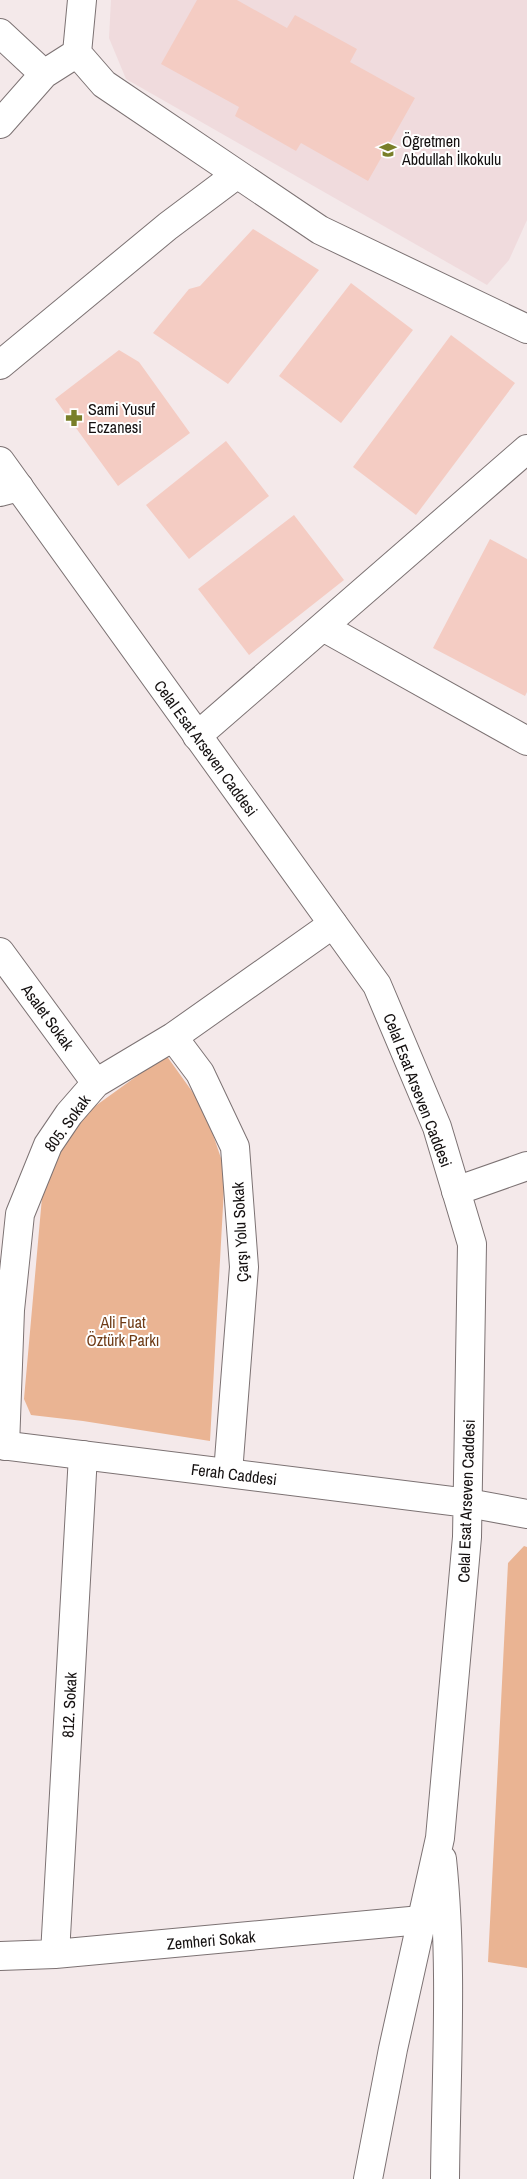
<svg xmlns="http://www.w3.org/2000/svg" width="527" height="2179" viewBox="0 0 527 2179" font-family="'Archivo Narrow',sans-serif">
<rect width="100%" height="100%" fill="#f4e9ea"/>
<path fill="#f0dbdd" d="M111,0h416v220l-18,40 -22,25 -361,-206 -17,-41z"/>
<path fill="#eab493" d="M166,1055l38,53 21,62 -15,271 -127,-20 -52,-6 -7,-16 19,-213 16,-37 28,-37z
M524,1546l3,1v421l-39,-6 20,-399z"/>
<path fill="#f4ccc3" d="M197,0h40l50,28 8,-13 62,34 -7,13 65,36 -47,83 -67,-38 -5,8 -61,-35 4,-9 -78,-43z
M253,229l66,41 -91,114 -75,-51 36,-44 11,-3z
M351,283l62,47 -72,93 -62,-47z
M451,335l64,48 -99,132 -63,-48z
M119,350l20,12 51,71 -72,53 -63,-87z
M226,441l43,55 -80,63 -43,-54z
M294,515l50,65 -95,75 -51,-66z
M490,539l37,20v133l-2,4 -92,-48z"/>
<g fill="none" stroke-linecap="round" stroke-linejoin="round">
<g stroke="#7c7273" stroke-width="30">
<path id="street" d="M0,33l44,41
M77,53l27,31 216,146 207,99
M77,53l5,-53
M0,124l44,-50 33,-21
M0,365l168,-139 68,-51
M0,492l19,-5
M323,627l204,114
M197,736l330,-287
M0,952l96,131
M173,1037l27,36 35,74 9,120 -16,206
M456,1191l71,-25
M5,1446l5,-136 10,-96 28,-69 21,-31 27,-31 77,-46 160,-113
M468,1503l59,11
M55,1954l28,-499
M0,1956l55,-2 366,-34"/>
</g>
<g stroke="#7c7273" stroke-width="30">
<path id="secondary" d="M0,461l377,524 60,142 35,117 -5,293 -27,301 -47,211 -25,130
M0,1445l468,58
M442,1859c11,106 4,214 3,320"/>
</g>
<use href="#street" stroke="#fff" stroke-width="28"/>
<use href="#secondary" stroke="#fff" stroke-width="28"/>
</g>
<defs>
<g id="school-bare" transform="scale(1.35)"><path d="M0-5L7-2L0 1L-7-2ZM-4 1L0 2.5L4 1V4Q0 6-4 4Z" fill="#797f29" stroke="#fff" stroke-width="2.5" paint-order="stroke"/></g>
<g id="pharmacy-bare" transform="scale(1.35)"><path d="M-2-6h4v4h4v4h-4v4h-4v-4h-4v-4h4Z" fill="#797f29" stroke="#fff" stroke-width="2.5" paint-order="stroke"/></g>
</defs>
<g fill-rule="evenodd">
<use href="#school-bare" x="388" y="150"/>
<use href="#pharmacy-bare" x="74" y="418"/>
</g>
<g text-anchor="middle" stroke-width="4" stroke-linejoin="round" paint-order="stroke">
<g font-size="16" fill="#141010" stroke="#fff" text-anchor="start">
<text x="402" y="147">Öğretmen<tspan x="402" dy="18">Abdullah İlkokulu</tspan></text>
<text x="88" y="415">Sami Yusuf<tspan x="88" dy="18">Eczanesi</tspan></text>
</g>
<g font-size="16" fill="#141010" stroke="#fff">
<text transform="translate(206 748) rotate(54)" y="6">Celal Esat Arseven Caddesi</text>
<text transform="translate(48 1017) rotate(54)" y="6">Asalet Sokak</text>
<text transform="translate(418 1090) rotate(69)" y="6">Celal Esat Arseven Caddesi</text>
<text transform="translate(67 1123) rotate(-54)" y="6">805. Sokak</text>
<text transform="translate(240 1232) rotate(-93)" y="6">Çarşı Yolu Sokak</text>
<text transform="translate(234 1474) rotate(7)" y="6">Ferah Caddesi</text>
<text transform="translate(466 1501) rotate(-88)" y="6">Celal Esat Arseven Caddesi</text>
<text transform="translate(69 1705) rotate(-87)" y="6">812. Sokak</text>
<text transform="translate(211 1940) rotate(-5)" y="6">Zemheri Sokak</text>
</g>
<g font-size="16" fill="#6f3b16" stroke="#fff">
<text x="123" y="1328">Ali Fuat<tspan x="123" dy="18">Öztürk Parkı</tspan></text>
</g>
</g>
</svg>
